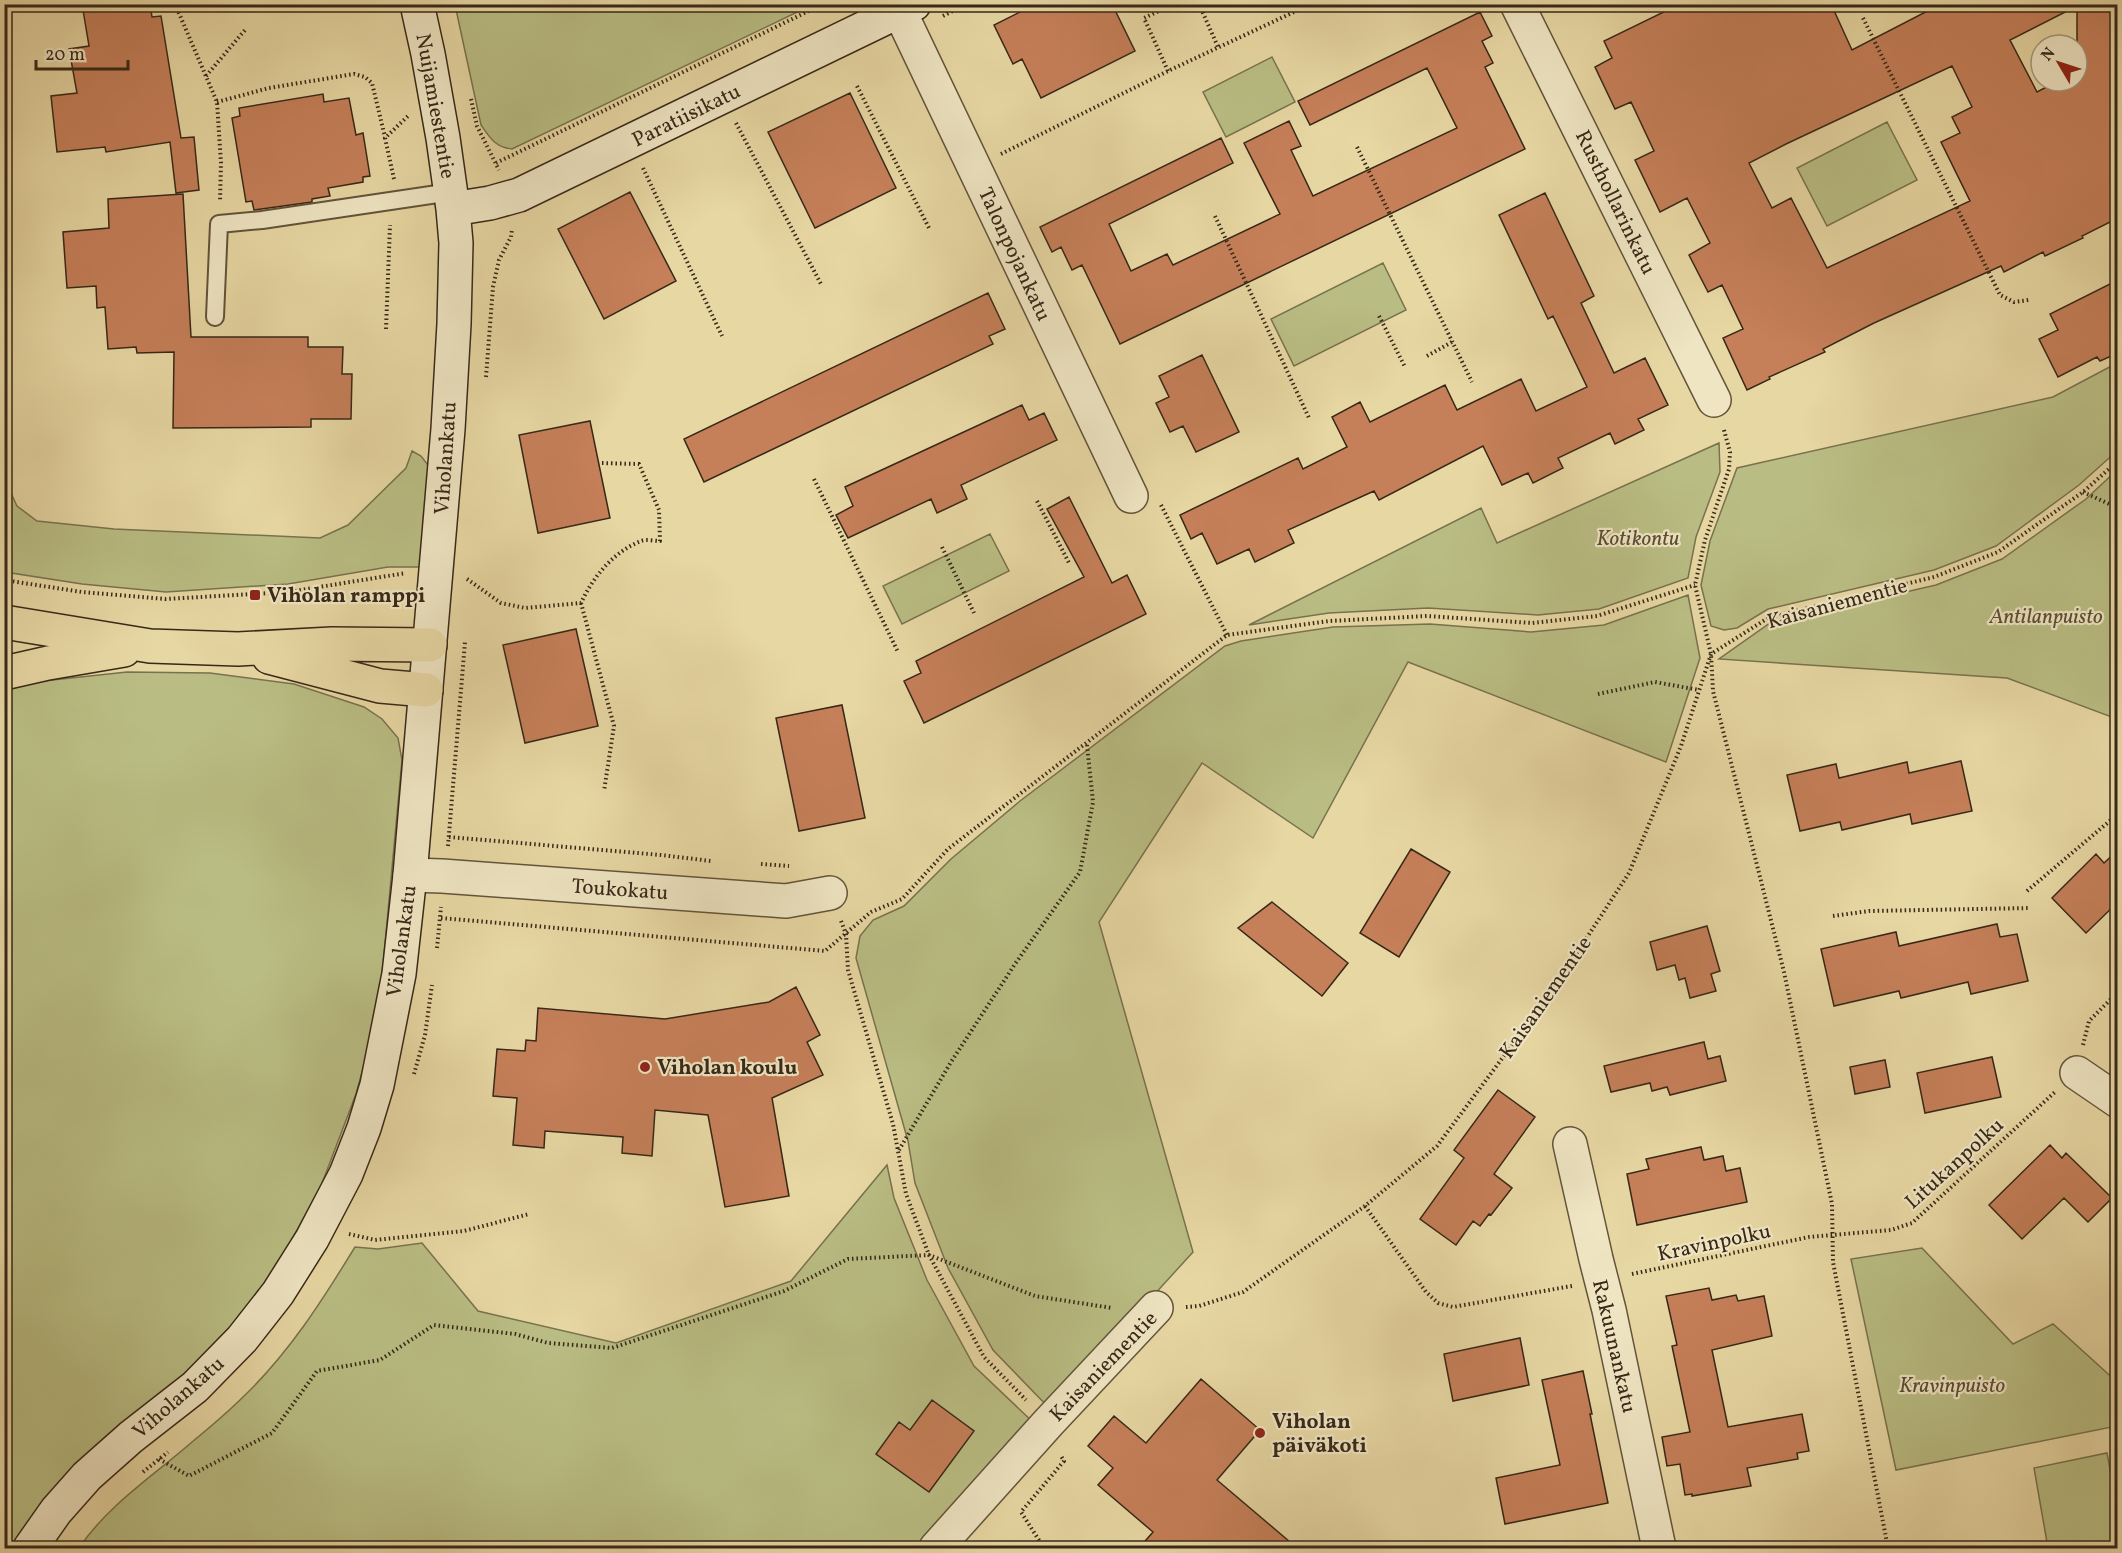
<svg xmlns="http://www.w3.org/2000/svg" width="2122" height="1553" viewBox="0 0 2122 1553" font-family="Vollkorn,serif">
<rect width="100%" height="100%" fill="#e7d7a3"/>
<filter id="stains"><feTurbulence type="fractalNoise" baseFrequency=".00333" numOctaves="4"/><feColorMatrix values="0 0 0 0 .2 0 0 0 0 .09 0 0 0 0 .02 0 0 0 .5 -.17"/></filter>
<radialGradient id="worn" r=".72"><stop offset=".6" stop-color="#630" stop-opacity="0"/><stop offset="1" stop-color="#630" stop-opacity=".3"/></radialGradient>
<path fill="#b9bd83" stroke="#78724e" stroke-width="1.5" d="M455,5v-1l357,1 -300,144c-17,-2 -22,-11 -31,-24z
M1272,57l23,45 -69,35 -23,-45z
M1887,122l30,58 -90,46 -30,-58z
M1383,263l23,47 -112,56 -23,-47z
M2117,363v88l-38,34 -83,61 -62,24 -166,39 -31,19 -13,2 -13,-4 -10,-41 9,-44 27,-73 316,-71z
M1719,443l1,29 -24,65 -8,41 -89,31 -61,6 -110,-7 -99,5 -80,12 232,-117 16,35z
M412,451l9,5 10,13 -11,98h-32l-100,17 -122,8 -84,-8 -77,-12 -1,-117 6,36 7,15 20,15 77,8 206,9 28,-13 58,-57z
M2117,470v249l-110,-41 -288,-19 51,-36 166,-38 66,-26 84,-60z
M990,534l19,37 -107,53 -19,-38z
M1688,595l12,63 -34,104 -258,-100 -95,176 -111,-75 -103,159 94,330 -143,157 -57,-59 -45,-82 -33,-85 -7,-42 -52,-183 4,-22 13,-16 31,-14 47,-47 69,-58 205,-155 16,-5 92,-14 97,-3 101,8 73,-7z
M127,672l83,1 84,11 70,23 18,12 16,19 4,22 -19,206 -8,59 -19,69 -35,92 -40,73 -40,57 -65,66 -75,60 -65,68 -25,38h-6v-857l19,-8z
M887,1165l7,33 33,82 47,86 62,59 -112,123h-845c29,-43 74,-72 113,-106 17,-14 35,-29 51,-45 46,-44 79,-96 112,-150l23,2 44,-6 56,68 138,32 175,-62z
M1922,1248l91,96 40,-20 64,58v44l-221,44 -45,-211z
M2107,1453l10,54v41h-69l-14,-80z"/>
<path fill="#c57f59" stroke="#372818" stroke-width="1.5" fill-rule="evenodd" d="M82,4h68l2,13 9,-1 20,122 13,-1 5,53 -23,3 -6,-51 -64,10 -1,-5 -48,5 -6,-56 26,-3 -8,-44 20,-3z
M1036,4h76l23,47 -94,47 -19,-39 -9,5 -19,-39z
M1680,4h151l21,46 89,-46h177v214l-36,18 1,2 -38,18 -2,-4 -39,20 -3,-6 -127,57 -51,26 2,3 -56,25 1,2 -23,11 -24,-52 20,-9 -21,-44 -14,7 -19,-37 21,-12 -23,-45 -27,14 -25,-52 19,-9 -23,-49 -16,7 -20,-42 17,-9 -8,-17zM2077,6v75h-19l-21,11 -27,-52zM1952,66l20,41 -20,10 8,16 -19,9 29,59 -143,67 -36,-70 -19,10 -23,-45 37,-19z
M1480,12l12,24 -10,5 11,22 -8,4 40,82 -405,195 -38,-79 -10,5 -11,-23 -9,5 -12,-25 181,-89 12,25 -124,61 22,47 36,-17 6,11 107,-51 -36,-71 45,-22 12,25 -10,4 22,46 144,-68 -30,-60 -117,57 -12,-24z
M850,93l46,95 -81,40 -47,-96z
M323,94l1,8 25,-4 7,37 7,-2 7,43 -7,1v5l-35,6 2,8 -18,3v3l-58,8 -2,-9 -6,1 -14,-84 8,-2 -1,-8z
M630,192l46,89 -72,38 -46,-90z
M1545,193l49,103 -13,7 33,70 31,-15 23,47 -30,14 6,11 -29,14 -5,-11 -52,25 5,10 -30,15 -5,-10 -26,12 -19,-39 -104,54 -5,-9 -86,39 6,13 -39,19 -6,-13 -32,15 -15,-31 -11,6 -11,-24 118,-57 5,11 44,-22 -15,-30 28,-15 10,20 75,-37 12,25 64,-31 15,32 51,-24 -34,-71 -5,3 -49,-104z
M183,194l8,143h117v10h35l-1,27h10l-1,45h-40v8l-138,1 1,-76 -37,1 -1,-6 -28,2 -3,-42 -8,1 -1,-22 -29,2 -4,-56 46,-4 -1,-29z
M2118,280v73l-18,8 -3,-4 -39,20 -19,-38 19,-9 -8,-16z
M988,293l17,36 -16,7 4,8 -289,138 -20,-43z
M1202,355l37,77 -43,20 -13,-26 -13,6 -14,-29 13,-6 -10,-21z
M1022,405l7,15 15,-7 13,27 -96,45 6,14 -30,14 -6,-14 -83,39 -12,-23 17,-9 -8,-19z
M590,421l20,97 -72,15 -19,-98z
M1069,497l43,86 15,-8 19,39 -222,109 -20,-42 17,-8 -5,-12 168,-84 -37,-68z
M576,629l22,97 -73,17 -22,-98z
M842,705l23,113 -66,13 -23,-113z
M1961,761l11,50 -60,13 -2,-10 -68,16 -2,-8 -40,9 -13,-56 49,-11 3,14 68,-16 2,11z
M1411,849l39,23 -51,85 -39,-24z
M2118,850v52l-32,31 -34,-35 44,-44 8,9z
M1272,902l76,61 -26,33 -84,-68z
M1997,924l3,13 17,-3 11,47 -57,13 -3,-12 -67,16 -2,-7 -65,15 -13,-57 75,-17 3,14z
M1707,926l13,45 -9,3 5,17 -26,7 -5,-20 -6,2 -4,-15 -18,5 -7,-28z
M796,987l24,48 -13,7 16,33 -51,23 17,98 -64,11 -17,-92 -53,-5 -3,46 -30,-3 1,-16 -78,-6 -1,17 -31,-3 4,-47 -24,-2 4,-47 28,2 1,-11 10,1 2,-33 127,11 104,-17z
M1704,1042l4,17 12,-3 6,25 -56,14 -3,-8 -15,4 -2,-8 -39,9 -7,-26z
M1992,1057l9,40 -76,16 -8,-40z
M1885,1060l5,27 -35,7 -5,-27z
M1498,1090l37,27 -41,57 18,14 -21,27 -2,-1 -9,12 -7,-5 -17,24 -36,-26 44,-61 -10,-8z
M2050,1145l12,13 4,-5 46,45 -24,24 -24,-24 -42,41 -33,-34z
M1701,1147l3,13 19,-4 3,15 14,-3 7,34 -110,23 -10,-51 22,-5 -3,-10z
M1709,1288l3,12 24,-5 2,6 26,-5 8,40 -60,14 16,77 74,-13 7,37 -12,2 1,6 -51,9 4,18 -59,10v-2l-7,1 -5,-31 -13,2 -5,-29 28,-5 -18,-86 5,-1 -11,-49z
M1520,1338l9,47 -76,16 -9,-47z
M1583,1371l9,43h-2l18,89 -103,21 -9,-46 64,-13 -18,-85z
M1201,1379l59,51 -43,50 80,68h-158l14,-16 -55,-47 15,-17 -25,-22 26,-30 32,27z
M932,1400l42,31 -45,61 -53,-38 23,-32 11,8z"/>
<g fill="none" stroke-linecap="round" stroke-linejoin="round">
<g stroke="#63543b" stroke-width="20">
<path id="lane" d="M215,317l4,-93 43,-4 189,-28"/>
</g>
<g stroke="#63543b" stroke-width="36">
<path id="street" d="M1517,4l197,396
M900,12l231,484
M410,875l32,1 344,25 44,-8
M2077,1073l41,28
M1570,1144l26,115 13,51 50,238
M936,1548l113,-126 107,-114"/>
</g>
<g stroke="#372818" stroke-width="36">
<path id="secondary" d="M453,209l37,-6 29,-8 395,-191
M30,1548l26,-37 31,-35 44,-39 64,-50 47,-48 36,-46 34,-54 34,-65 18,-46 13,-43 22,-111 11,-99 38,-446 6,-105 2,-81 -3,-34 -10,-71 -15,-84 -11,-50"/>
</g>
<g stroke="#372818" stroke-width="36">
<path id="highway" d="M4,622l146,24 88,3 94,-5 98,1
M269,657l111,29 46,4
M4,673l44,-10 76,-13"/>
</g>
<path stroke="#372818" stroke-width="4" stroke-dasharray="1.5 3" stroke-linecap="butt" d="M175,4l42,98 4,61 -1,39
M1199,4l19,43
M943,16l23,-12
M1863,18l137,277 14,7 15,-2
M1168,71l-24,-53 30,-14
M206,76l39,-46
M857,86l72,142
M471,99l6,27 22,44
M217,102l52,-14 85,-14 11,3 7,6 13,54
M736,123l85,161
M1357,147l115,235
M1001,154l167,-83 143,-67
M496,163l327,-159
M643,168l79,168
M394,179l-9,-41 23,-22
M1215,216l94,202
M1379,316l26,51
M386,329l4,-104
M1427,356l25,-14
M486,377l7,-90 6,-27 12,-23 1,-8
M1724,430l6,22 -1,17 -24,71 -10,45 16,69 2,37 71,281 48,232 1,58 55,286
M814,479l84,173
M2083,492l35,16
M1037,501l32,62
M1161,505l66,130
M942,547l32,66
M467,579l34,24 24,5 56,-5c12,-26 32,-51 60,-62 5,-2 13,0 19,0l-1,-31 -20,-46 -40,-1
M4,580l78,12 83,7 123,-7 118,-19
M581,603l33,123 -10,65
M1598,694l57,-12 44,8
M449,837l212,18 50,6
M448,846l17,-204
M761,864l28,2
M2027,891l91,-77
M1833,916l36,-5 161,-3
M441,918l384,33 46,-39 31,-13 46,-50 279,-214 102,-14 98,-5 105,7 65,-7 98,-31
M841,921l5,13 2,36 45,154 13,70 23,61 55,102 42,43
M437,948l4,-41
M2083,1045l6,-24 29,-29
M414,1074l11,-39 7,-50
M899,1150l52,-88 64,-98 65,-92 13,-70 -6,-57
M1365,1206l61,86 12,11 15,4 119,-21
M349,1234l26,6 89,-9 65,-17
M1632,1274l177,-37 82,-7 21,-7 143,-131
M1186,1307l13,-1 44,-14 122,-86 72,-60 113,-152 79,-121 52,-127 30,-92 57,-36 166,-41 64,-25 85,-60 35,-31
M159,1459l30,17 83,-43 45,-62 63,-11 54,-35 81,9 33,9 64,5 172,-57 64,-32 81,-4 106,41 77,12
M143,1472l25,-20
M1044,1548l-23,-36 43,-51 -3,-5"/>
<use href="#lane" stroke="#efe5c3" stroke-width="16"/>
<use href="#street" stroke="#efe5c3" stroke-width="33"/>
<use href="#secondary" stroke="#efe5c3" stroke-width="33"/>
<use href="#highway" stroke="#e7d7a3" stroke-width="33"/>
</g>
<g fill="#8f2418" stroke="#efe5c3" stroke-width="2">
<rect x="249" y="589" width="12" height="12" rx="3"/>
<circle cx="645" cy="1067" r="6"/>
<circle cx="1260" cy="1433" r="6"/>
</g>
<g text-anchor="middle" stroke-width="4.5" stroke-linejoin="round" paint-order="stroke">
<g font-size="21" fill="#372818" stroke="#efe5c3">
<text transform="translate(436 106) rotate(80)" y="7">Nuijamiestentie</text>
<text transform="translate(686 115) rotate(-26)" y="7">Paratiisikatu</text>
<text transform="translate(1616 202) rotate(64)" y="7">Rusthollarinkatu</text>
<text transform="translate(1015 254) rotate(65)" y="7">Talonpojankatu</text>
<text transform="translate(445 458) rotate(-86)" y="7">Viholankatu</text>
<text transform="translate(1837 603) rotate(-15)" y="7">Kaisaniementie</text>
<text transform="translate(620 889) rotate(4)" y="7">Toukokatu</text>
<text transform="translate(401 941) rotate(-82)" y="7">Viholankatu</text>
<text transform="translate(1545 997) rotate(-55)" y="7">Kaisaniementie</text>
<text transform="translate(1954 1163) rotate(-42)" y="7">Litukanpolku</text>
<text transform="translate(1714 1242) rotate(-12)" y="7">Kravinpolku</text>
<text transform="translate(1615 1346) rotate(77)" y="7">Rakuunankatu</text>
<text transform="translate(1103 1366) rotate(-46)" y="7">Kaisaniementie</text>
<text transform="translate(178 1397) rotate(-41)" y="7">Viholankatu</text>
</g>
<g font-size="21" font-style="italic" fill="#584d33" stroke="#efe5c3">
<text x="1638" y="545">Kotikontu</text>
<text x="2046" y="623">Antilanpuisto</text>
<text x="1952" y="1392">Kravinpuisto</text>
</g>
<g font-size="21" font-weight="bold" fill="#372818" stroke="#efe5c3" text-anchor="start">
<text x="267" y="602">Viholan ramppi</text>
<text x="657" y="1074">Viholan koulu</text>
<text x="1272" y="1428">Viholan<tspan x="1272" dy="24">päiväkoti</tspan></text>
</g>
</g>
<rect width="2122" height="1553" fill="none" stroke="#e7d7a3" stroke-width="24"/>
<rect x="6" y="6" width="2110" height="1541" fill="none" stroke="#372818" stroke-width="3"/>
<rect x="12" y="12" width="2098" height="1529" fill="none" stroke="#372818" stroke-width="1.5"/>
<g transform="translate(2059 63) rotate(309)"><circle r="28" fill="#efe5c3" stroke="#a5997f" stroke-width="1.5"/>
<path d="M0-4.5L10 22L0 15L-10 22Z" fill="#8f2418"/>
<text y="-9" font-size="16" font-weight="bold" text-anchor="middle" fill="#372818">N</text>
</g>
<path d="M36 60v9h92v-9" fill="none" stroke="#372818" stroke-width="3"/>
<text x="45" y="60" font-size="18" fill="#372818" stroke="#efe5c3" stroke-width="4.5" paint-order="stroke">20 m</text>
<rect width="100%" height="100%" filter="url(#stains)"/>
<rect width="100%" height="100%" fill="url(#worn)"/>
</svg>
